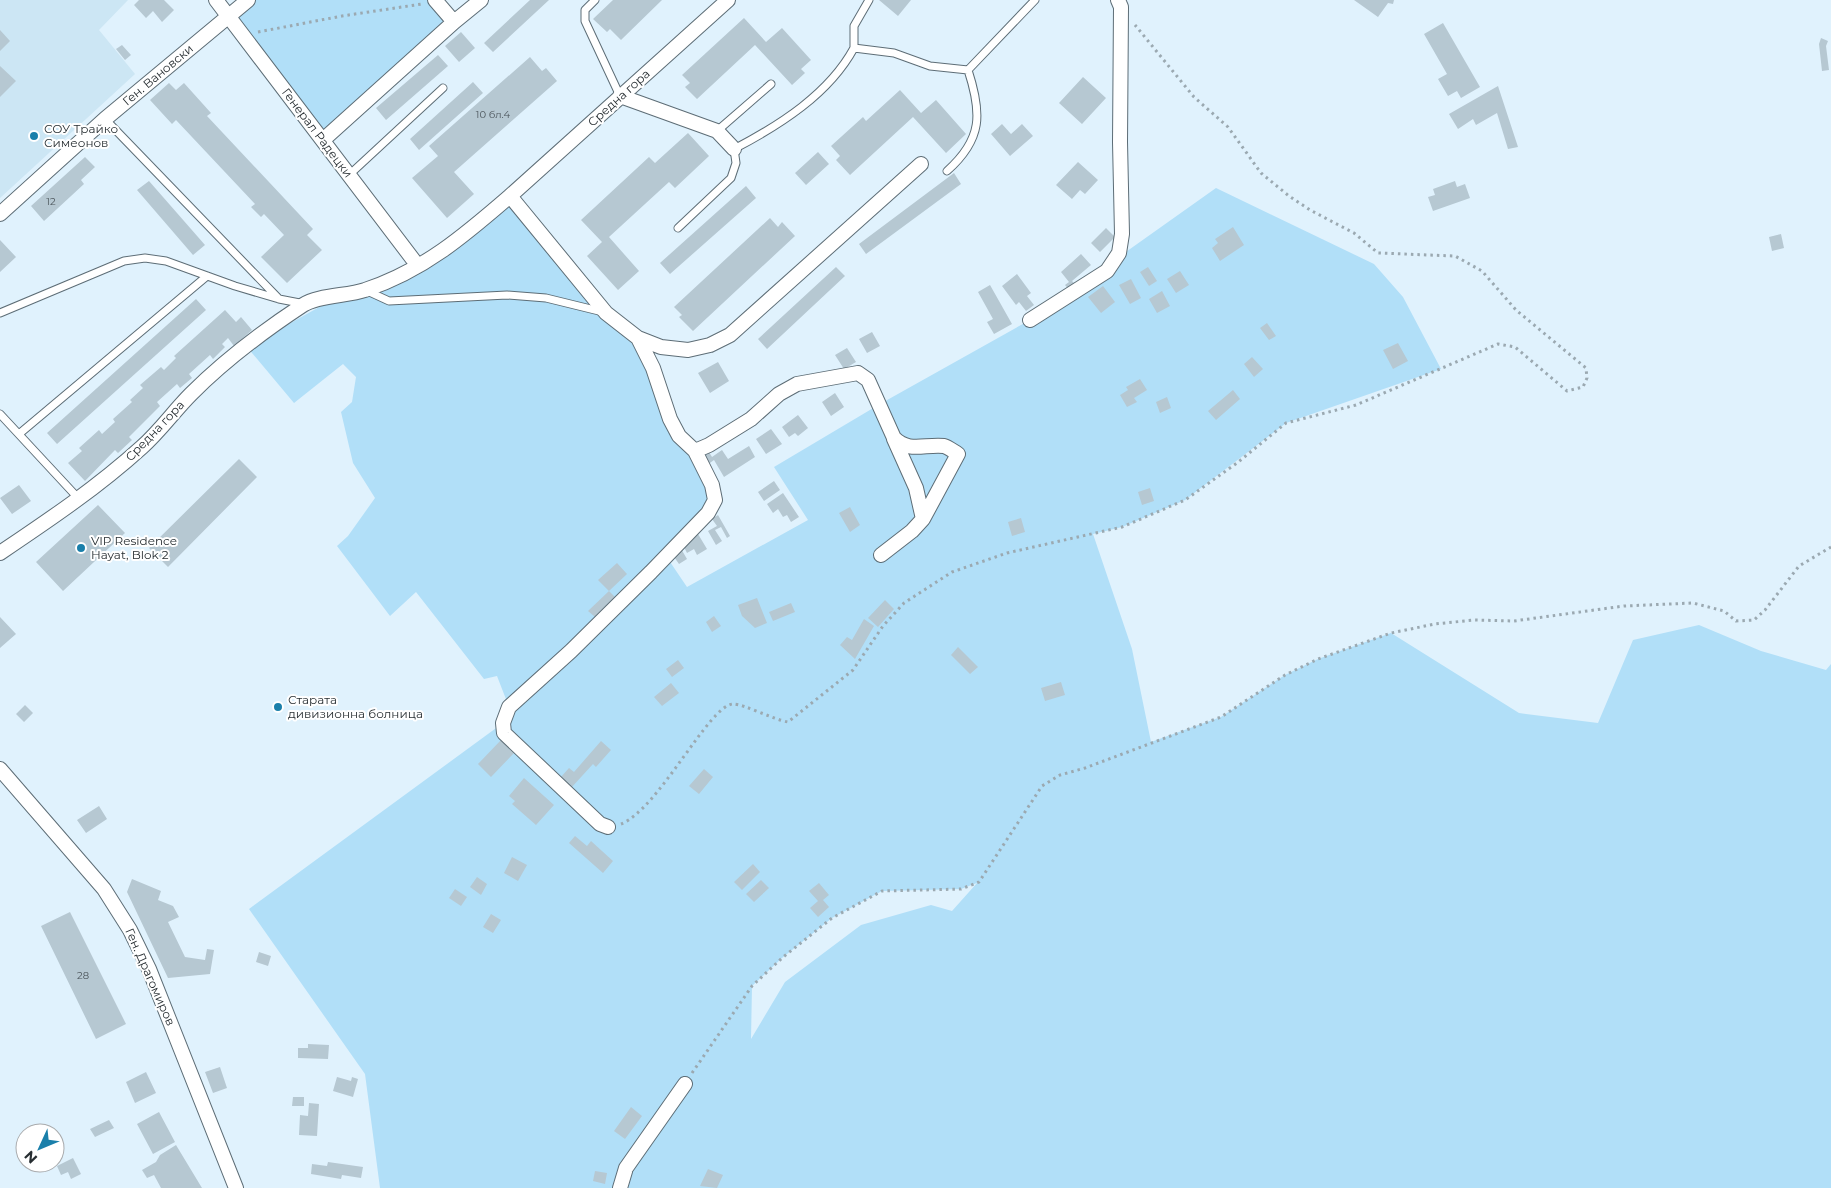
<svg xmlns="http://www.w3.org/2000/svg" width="1831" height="1188" viewBox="0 0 1831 1188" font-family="Montserrat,sans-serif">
<rect width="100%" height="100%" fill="#e0f2fd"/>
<path fill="#cce6f4" d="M0,0h128l-29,30 36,44 -135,124z"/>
<path fill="#b1dff8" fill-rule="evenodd" d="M248,0h187l19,22 -131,118 -95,-123z
M1216,188l158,76 29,33 38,72 -155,54 -101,77 -63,27 -29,7 39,115 19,93 70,-25 64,-42 33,-16 73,-26 128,80 79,10 35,-83 66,-15 62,26 65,19 5,-6v524h-1451l-15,-114 -116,-165 254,-186 6,-16 -12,-31 -13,3 -68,-87 -26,24 -53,-70 11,-10 27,-38 -22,-35 -12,-51 11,-10 4,-25 -13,-13 -49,39 -47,-56 94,-52 77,-29 92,-70 128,142 77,162 -49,56 21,31 121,-67 -34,-53 106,-63 150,-84zM977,883l-25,28 -21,-6 -70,20 -76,57 -34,57 1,-53 30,-28 50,-40 50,-27 79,-2z"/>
<path fill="#b6c8d2" d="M139,0h25l10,10 -12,12 -9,-11 -7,7 -12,-13z
M530,0h19l-56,52 -9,-9z
M613,0h49l-41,40 -11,-11 -3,3 -14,-13z
M879,0h32l-13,16z
M1354,0h40l-1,4 -5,-1 -10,14z
M744,18l22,24 16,-14 29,32 -10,9 4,4 -13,12 -37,-40 -58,54 -12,-12 5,-4 -8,-8z
M1443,23l37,64 -19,11 -4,-7 -9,5 -10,-17 9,-5 -23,-40z
M0,30l10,11 -10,10z
M461,32l14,16 -16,14 -14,-16z
M1821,38l7,3 -2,5 3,24 -7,1 -3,-27z
M122,45l9,10 -6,5 -9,-11z
M438,55l10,11 -62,54 -10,-12z
M530,57l12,14 4,-3 11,13 -103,91 20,22 -27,24 -35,-40 26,-22 -9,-10z
M0,66l16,15 -16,16z
M1083,77l23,21 -24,26 -23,-21z
M473,82l10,11 -64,57 -9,-11z
M169,83l7,7 8,-7 27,30 -4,3 106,113 -6,6 15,15 -35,33 -26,-26 23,-22 -20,-21 -3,3 -10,-10 4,-3 -79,-84 -4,4 -22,-24z
M1498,86l20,61 -10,2 -11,-36 -21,12 -3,-6 -15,10 -9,-15z
M900,90l21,23 15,-13 30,34 -20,19 -33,-36 -63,58 -14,-15 4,-4 -9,-10 32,-29 3,4z
M1002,124l9,10 11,-10 11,12 -23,20 -19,-22z
M688,133l21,23 -34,32 -6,-6 -60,55 30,34 -21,19 -31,-34 15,-14 -21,-22 68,-63 6,6z
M818,152l11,12 -23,21 -11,-12z
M85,157l10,10 -14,13 3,4 -40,37 -13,-15z
M1078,162l20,18 -13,14 -5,-4 -8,9 -16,-14z
M954,173l7,11 -95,70 -7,-10z
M149,181l56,64 -12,10 -56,-65z
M1455,181l2,6 8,-3 5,14 -37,13 -5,-14 7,-2 -2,-6z
M746,186l10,12 -86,76 -10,-11z
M770,218l8,9 4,-5 13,14 -102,95 -14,-14 3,-2 -8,-8z
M1233,227l11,18 -24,16 -8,-13 6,-5 -3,-4z
M1106,228l9,9 -15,15 -9,-9z
M1781,234l3,14 -12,3 -3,-14z
M0,240l16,17 -16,15z
M1081,254l10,11 -19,16 5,5 -6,6 -6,-7 4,-3 -8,-10z
M836,267l9,9 -78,73 -9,-10z
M1148,267l9,14 -8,5 -9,-14z
M1180,271l9,14 -13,8 -9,-14z
M1017,274l14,19 -4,3 7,9 -8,6 -7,-9 -3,3 -14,-19z
M1131,279l10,19 -11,6 -11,-19z
M990,285l22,39 -18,10 -7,-12 6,-3 -15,-27z
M1103,286l12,16 -14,11 -13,-16z
M1162,291l8,15 -13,7 -8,-14z
M196,299l10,11 -149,134 -10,-11z
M225,310l11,12 5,-5 11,13 -18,16 -6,-8 -6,6 3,3 -12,12 -3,-4 -21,19 3,4 -12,10 -3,-4 -20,18 3,4 -31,31 3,3 -14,13 -3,-3 -30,31 -17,-18 14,-12 -3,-3 20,-18 3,4 13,-12 -2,-3 19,-17 -2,-2 13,-12 -3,-3 21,-18 3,3 12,-12 -2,-2z
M1267,323l9,13 -7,4 -9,-12z
M872,332l8,14 -13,7 -8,-14z
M1398,343l10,18 -15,8 -10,-19z
M847,348l9,14 -12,7 -9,-14z
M1252,357l11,12 -9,8 -10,-13z
M718,362l11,19 -19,12 -12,-20z
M1140,379l7,11 -13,8 3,4 -10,5 -7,-12 8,-5 -2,-3z
M1233,390l7,9 -24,21 -8,-9z
M835,393l9,14 -13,9 -9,-14z
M1167,397l4,11 -11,5 -4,-11z
M798,415l10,13 -10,8 -3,-3 -6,4 -7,-10z
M771,429l11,15 -16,10 -10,-15z
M749,446l6,11 -31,20 -10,-17 -7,5 -5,-9 7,-4 3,5 10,-7 6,9z
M239,459l18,18 -89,90 -19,-19z
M774,481l6,9 -16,11 -6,-9z
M19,485l12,16 -19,13 -12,-16z
M1150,488l4,13 -12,4 -4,-13z
M783,493l16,24 -8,5 -4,-7 -4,2 -5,-8 -5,4 -6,-9z
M98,505l27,28 -62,58 -27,-29z
M850,507l10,18 -10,7 -11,-19z
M718,515l12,21 -3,2 -6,-11 -6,3 7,11 -6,4 -8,-14 9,-5 -5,-7z
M1021,518l4,14 -13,4 -4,-14z
M698,534l9,15 -10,6 -3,-6 -7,4 -5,-10z
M680,547l7,12 -8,5 -7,-10z
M617,563l10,11 -18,17 -11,-11z
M609,591l6,6 -20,20 -7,-6z
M757,598l10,25 -12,5 -13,-12 -4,-11z
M885,600l9,9 -16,18 -10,-9z
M791,603l4,9 -22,9 -4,-9z
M714,616l7,10 -9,6 -6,-10z
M0,617l16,17 -16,14z
M864,619l10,7 -19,33 -15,-14 7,-8 5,3z
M958,647l20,20 -8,7 -19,-19z
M678,660l6,8 -12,9 -6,-8z
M1061,682l4,13 -20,6 -4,-13z
M671,683l8,10 -17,13 -8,-9z
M25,705l8,8 -9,9 -8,-8z
M501,740l13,13 -23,24 -13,-13z
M601,741l10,9 -15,17 -3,-3 -22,24 -11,-10 9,-10 5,4z
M704,769l9,8 -14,17 -10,-8z
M524,778l30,27 -18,20 -24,-21 3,-3 -6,-5z
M99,806l8,13 -21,14 -9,-13z
M575,836l12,10 4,-5 22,20 -10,12 -34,-30z
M512,857l15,8 -9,16 -14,-8z
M753,864l7,8 -18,18 -8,-8z
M477,877l10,7 -6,11 -11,-8z
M132,879l29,12 -3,9 15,6 6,11 -11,5 17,35 20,3 2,-11 7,1 -4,24 -42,4 -41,-86z
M761,880l8,8 -15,14 -8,-8z
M819,883l10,12 -6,5 6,7 -11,10 -8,-9 8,-7 -9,-10z
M455,889l12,8 -6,9 -12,-8z
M70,912l56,112 -30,15 -55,-113z
M491,914l10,6 -8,13 -10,-6z
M259,952l12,4 -3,10 -12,-4z
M308,1044l21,1 -1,14 -30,-1v-10h10z
M220,1067l7,21 -14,5 -8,-21z
M146,1072l10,21 -21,10 -9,-21z
M337,1077l14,4 1,-4 6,2 -5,18 -20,-6z
M293,1097h11v9h-12z
M309,1103l10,1 -2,32 -18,-1 1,-20 8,1z
M631,1107l11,9 -17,23 -11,-8z
M159,1112l16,30 -22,12 -16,-30z
M109,1120l5,8 -19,9 -5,-8z
M176,1145l26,43h-41l-7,-13 -7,3 -5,-8 14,-8 4,-7z
M73,1158l8,16 -10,5 -3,-7 -7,3 -4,-9z
M328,1162l35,5 -2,11 -19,-3 -1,4 -30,-5 1,-10 15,2z
M708,1169l15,6 -6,13 -17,-2z
M595,1171l12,2 -2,11 -12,-3z"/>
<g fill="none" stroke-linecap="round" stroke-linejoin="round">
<g stroke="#5d6d76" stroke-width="9">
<path id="lane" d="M595,0l-10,10v11l35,75
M854,48v-22l15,-26
M105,119l174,180 26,5
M717,131l54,-47
M947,171c36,-32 35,-58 21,-101
M349,175l94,-87
M678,228l53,-50 5,-15 -2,-14c46,-24 95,-55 120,-101l40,5 36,13 38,4 67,-70
M365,290l24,11 118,-6 39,3 57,14
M0,313l124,-52 21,-3 21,3 69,25 44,13
M0,414l79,85
M19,434l188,-158"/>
</g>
<g stroke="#5d6d76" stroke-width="16">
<path id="street" d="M216,0l202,266
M454,22l27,-22
M620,96l97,35 17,18
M323,140l131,-118 -19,-22
M510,196l218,-196
M0,214l105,-95 143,-119
M1030,320l77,-49 12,-18 3,-19 -2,-92 1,-135 -3,-7
M894,439l22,49 7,31
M695,451l14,-6 42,-26 28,-25 18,-10 61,-11 10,7 26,58c15,15 30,6 50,8 4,1 9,5 14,8l-35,65 -11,12 -31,24
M0,553c49,-33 98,-66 142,-106 18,-16 32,-36 49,-53 32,-32 74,-64 112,-89 15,-10 45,-9 62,-15 58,-19 100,-55 145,-94l96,117 32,25 23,9 27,3 22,-5 20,-10 191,-171
M0,769l104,120 26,41 19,39 87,219
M608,827l-8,-3 -96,-91 -1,-10 6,-16 62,-56 80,-79 57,-59 7,-13 -3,-15 -17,-34 -16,-15 -9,-17 -17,-51 -15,-30
M620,1188l6,-20 59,-84"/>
</g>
<path stroke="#9ba9b1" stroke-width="3" stroke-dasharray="2.5 4" stroke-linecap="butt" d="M258,32l84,-16 80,-12
M621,824c38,-15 88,-119 112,-120 11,0 39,15 55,18l65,-52 30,-44 21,-23 48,-31 55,-19 115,-26 63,-27 52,-37 49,-40 70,-18 142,-61 17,3 52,44 16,-4 4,-9 -1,-10 -70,-58 -34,-39 -27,-15 -77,-3 -24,-20 -44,-23 -21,-14 -28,-23 -33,-46 -34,-30 -59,-72
M692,1073l60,-87 30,-28 50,-40 50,-27 79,-2 18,-7 63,-96 18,-11 25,-7 136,-51 64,-42 33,-16 73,-26 44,-9 39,-4 40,1 110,-15 69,-3 31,8 12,10 18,-1 11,-10 34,-44 32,-19"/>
<use href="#lane" stroke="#fff" stroke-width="7"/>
<use href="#street" stroke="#fff" stroke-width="14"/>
</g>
<g fill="#1a7faa" stroke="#fff" stroke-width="2">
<circle cx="34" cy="136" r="5"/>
<circle cx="81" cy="548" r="5"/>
<circle cx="278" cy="707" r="5"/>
</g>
<g text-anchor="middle" stroke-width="4" stroke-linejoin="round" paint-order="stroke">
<g font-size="10" fill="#4b545a">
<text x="493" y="118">10 бл.4</text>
<text x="51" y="205">12</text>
<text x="83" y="979">28</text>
</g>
<g font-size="12" fill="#272e32" stroke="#fff">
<text transform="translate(158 75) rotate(-40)" y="4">Ген. Вановски</text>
<text transform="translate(619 98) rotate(-42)" y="4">Средна гора</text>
<text transform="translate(317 133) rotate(53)" y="4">Генерал Радецки</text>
<text transform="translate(155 431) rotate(-46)" y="4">Средна гора</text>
<text transform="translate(150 977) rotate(66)" y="4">Ген. Драгомиров</text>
</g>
<g font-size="12" fill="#272e32" stroke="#fff" text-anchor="start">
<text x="44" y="133">СОУ Трайко<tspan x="44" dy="14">Симеонов</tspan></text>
<text x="91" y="545">VIP Residence<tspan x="91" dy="14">Hayat, Blok 2</tspan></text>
<text x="288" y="704">Старата<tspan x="288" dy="14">дивизионна болница</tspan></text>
</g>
</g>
<g transform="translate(40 1148) rotate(226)"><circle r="24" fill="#ffffff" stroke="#a9abad"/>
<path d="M0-4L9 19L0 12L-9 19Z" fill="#1a7faa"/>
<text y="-8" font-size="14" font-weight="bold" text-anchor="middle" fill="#272e32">N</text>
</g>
</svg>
